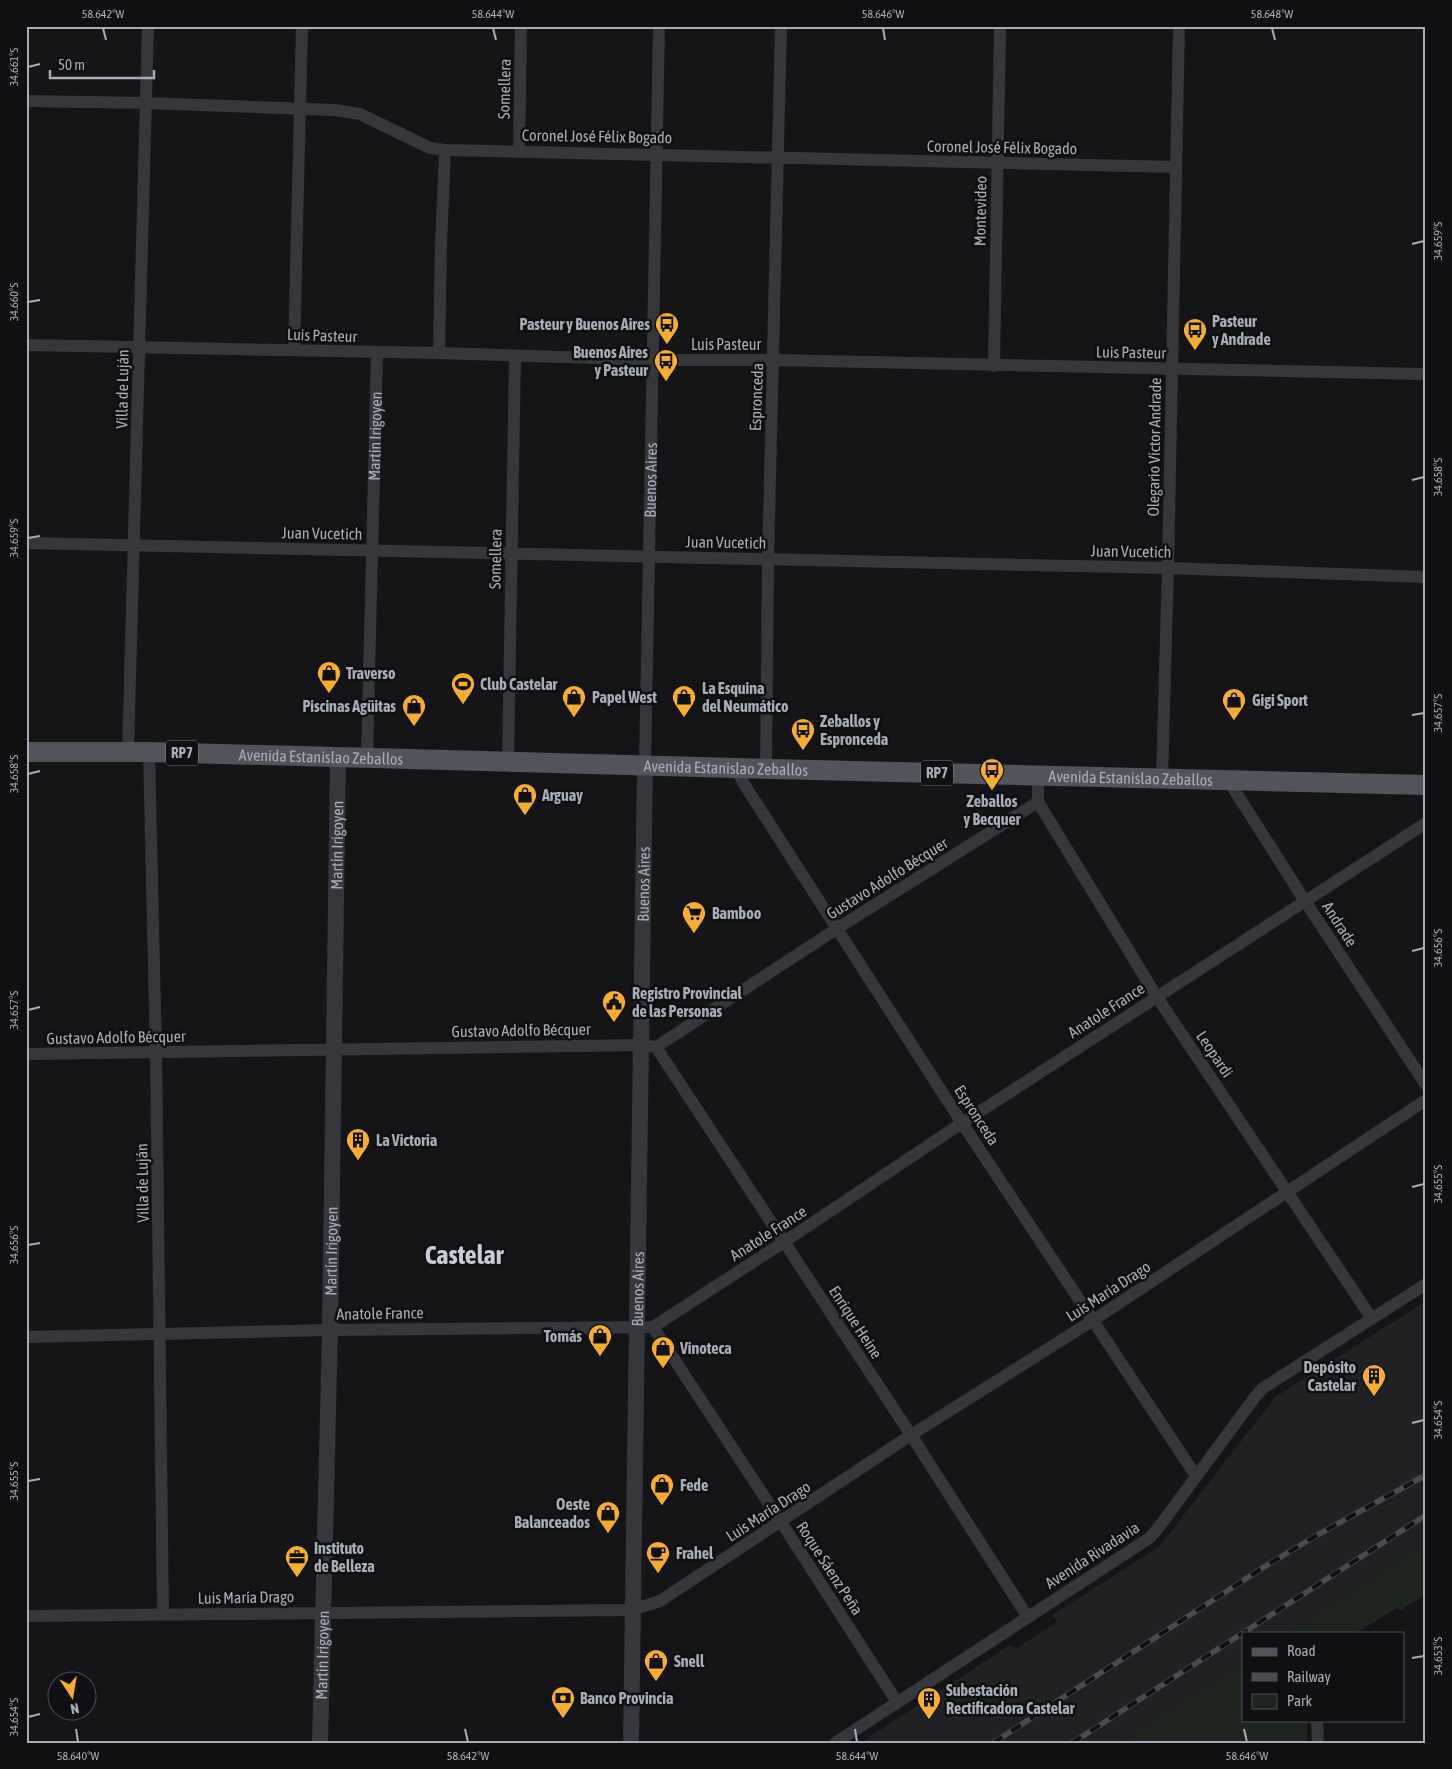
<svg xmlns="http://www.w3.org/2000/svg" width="1452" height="1769" viewBox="0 0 1452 1769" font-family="'Asap Condensed',sans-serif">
<rect width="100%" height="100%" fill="#151517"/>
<path fill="#212124" d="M1426,1301v244l-135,88h-48v31l-122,79h-261l150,-98 7,3 40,-26 -5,-7 107,-68 116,-150z"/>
<path fill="#1d251e" d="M1426,1545v49l-25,16 -4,-2 -41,25h-65z
M1243,1664v56h64v23h-186z"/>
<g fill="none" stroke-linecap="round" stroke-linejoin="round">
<g stroke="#36373c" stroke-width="12">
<path d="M26,101l119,2 190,7 25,4 70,34 15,2 731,17"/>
<path d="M519,151l2,-125"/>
<path d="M26,345l413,8 214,7h121l652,14"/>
<path d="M294,350l8,-324"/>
<path d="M439,353l2,-107 4,-96"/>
<path d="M994,366l6,-340"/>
<path d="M26,543l1142,25 258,9"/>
<path d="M128,752l20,-726"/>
<path d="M149,752l7,301 7,561"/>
<path id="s1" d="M367,758l10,-405"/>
<path d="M508,762l7,-406"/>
<path id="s2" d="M645,765l14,-739"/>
<path d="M736,768l8,16 218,339 234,353"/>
<path d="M766,769l2,-209 13,-534"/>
<path d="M1162,778l6,-210 11,-542"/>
<path d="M1228,780l77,121 121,184"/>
<path d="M1038,802l119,195 215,322"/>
<path d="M656,1047l255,388 116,181"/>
<path d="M26,1054l614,-9 16,2 182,-119 200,-126v-27"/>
<path d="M653,1327l128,195 116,180"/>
<path d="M26,1337l304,-7 323,-3 131,-85 178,-119 195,-126 269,-174"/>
<path d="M26,1616l606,-6 28,-9 251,-166 181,-114 334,-221"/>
<path d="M1317,1720l1,23"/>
<path d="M835,1743l313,-204 8,-8 99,-134 8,-9 163,-104"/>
</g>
<g stroke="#36373c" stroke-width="16">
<path id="s3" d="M320,1743l10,-413 8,-572"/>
<path id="s4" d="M631,1743l14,-978"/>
</g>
<path stroke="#52545c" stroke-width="20" id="s5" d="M26,752h123l587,16 690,17"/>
<g stroke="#494b52" stroke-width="5.5">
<path id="rail" d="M993,1743l271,-176 55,-33 107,-59
M1072,1743l354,-228"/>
</g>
<use href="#rail" stroke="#101012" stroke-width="4" stroke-dasharray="11" stroke-linecap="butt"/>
</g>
<path fill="none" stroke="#a7adb8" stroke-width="2" d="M103,28l3,12M493,28l3,12M883,28l2,12M1272,28l3,12M28,67l12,-3M1412,244l12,-3M28,302l12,-2M1412,480l12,-3M28,538l12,-2M1412,715l12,-2M28,774l12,-3M1412,951l12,-3M28,1010l12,-3M1412,1187l12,-3M28,1245l12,-2M1412,1423l12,-3M28,1481l12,-2M1412,1658l12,-2M28,1717l12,-3M76,1729l2,13M465,1729l3,13M855,1729l2,13M1244,1729l3,13"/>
<defs>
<g id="bus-pin" transform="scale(1.25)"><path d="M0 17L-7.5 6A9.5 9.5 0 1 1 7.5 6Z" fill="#f7ae2d" stroke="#101012"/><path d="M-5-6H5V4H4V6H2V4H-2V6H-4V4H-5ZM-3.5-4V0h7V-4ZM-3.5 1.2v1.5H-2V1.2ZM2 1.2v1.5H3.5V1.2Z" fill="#111"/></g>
<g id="shop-pin" transform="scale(1.25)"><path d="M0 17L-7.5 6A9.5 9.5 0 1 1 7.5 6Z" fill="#f7ae2d" stroke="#101012"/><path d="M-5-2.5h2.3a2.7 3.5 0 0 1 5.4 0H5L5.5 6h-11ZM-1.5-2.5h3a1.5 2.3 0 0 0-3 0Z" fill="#111"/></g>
<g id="stadium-pin" transform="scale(1.25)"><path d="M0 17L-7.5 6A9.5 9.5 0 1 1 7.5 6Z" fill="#f7ae2d" stroke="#101012"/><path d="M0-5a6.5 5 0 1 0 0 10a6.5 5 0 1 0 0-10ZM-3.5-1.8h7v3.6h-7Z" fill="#111"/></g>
<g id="supermarket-pin" transform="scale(1.25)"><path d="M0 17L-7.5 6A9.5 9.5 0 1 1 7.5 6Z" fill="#f7ae2d" stroke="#101012"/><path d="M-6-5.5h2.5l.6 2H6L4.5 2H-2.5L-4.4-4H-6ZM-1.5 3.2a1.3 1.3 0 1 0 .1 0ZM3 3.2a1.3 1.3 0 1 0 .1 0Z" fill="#111"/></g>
<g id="civic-pin" transform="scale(1.25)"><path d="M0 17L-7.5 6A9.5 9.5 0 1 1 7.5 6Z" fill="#f7ae2d" stroke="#101012"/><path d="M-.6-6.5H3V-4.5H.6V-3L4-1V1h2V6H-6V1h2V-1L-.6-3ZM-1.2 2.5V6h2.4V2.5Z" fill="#111"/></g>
<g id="building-pin" transform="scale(1.25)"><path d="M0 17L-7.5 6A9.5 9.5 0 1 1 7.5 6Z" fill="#f7ae2d" stroke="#101012"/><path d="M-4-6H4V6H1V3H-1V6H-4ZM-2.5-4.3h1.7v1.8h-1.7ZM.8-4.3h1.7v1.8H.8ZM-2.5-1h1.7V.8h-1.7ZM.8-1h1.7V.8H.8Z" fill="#111"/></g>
<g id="cafe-pin" transform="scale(1.25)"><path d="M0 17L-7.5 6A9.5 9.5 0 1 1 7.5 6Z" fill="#f7ae2d" stroke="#101012"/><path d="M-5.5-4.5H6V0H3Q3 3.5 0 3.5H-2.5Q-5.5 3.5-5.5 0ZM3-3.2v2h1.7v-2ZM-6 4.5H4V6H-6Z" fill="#111"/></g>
<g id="office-pin" transform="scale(1.25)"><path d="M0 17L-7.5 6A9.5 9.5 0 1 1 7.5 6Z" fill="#f7ae2d" stroke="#101012"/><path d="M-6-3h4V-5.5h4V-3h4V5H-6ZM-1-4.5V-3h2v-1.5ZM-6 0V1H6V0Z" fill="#111"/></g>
<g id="bank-pin" transform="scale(1.25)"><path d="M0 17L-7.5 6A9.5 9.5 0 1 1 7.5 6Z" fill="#f7ae2d" stroke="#101012"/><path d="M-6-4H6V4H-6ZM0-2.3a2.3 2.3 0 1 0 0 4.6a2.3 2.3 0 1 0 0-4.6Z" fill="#111"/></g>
</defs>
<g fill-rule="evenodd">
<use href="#bus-pin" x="667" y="324"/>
<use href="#bus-pin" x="1195" y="330"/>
<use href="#bus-pin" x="666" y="361"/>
<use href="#shop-pin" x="329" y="673"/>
<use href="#stadium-pin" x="463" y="684"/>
<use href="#shop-pin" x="574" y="697"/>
<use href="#shop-pin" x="684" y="697"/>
<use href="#shop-pin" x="1234" y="700"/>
<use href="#shop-pin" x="414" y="706"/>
<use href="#bus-pin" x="803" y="730"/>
<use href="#bus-pin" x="992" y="770"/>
<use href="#shop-pin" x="525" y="795"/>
<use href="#supermarket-pin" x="694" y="913"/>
<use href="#civic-pin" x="614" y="1002"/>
<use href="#building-pin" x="358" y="1140"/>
<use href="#shop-pin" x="600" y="1336"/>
<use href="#shop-pin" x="663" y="1348"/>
<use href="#building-pin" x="1374" y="1376"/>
<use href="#shop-pin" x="662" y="1485"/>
<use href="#shop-pin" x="608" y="1513"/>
<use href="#cafe-pin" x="658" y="1553"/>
<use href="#office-pin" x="297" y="1557"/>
<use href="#shop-pin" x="656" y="1661"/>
<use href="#bank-pin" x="563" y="1698"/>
<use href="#building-pin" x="929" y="1699"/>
</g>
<g text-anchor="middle" stroke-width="5" stroke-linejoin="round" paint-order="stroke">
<g fill="#101012" stroke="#7a7e86" stroke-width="1">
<rect x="166" y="740.5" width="32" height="25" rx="4"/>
<rect x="921" y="760.5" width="32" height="25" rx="4"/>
</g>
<g font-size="15" font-weight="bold" fill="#a7adb8">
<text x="182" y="758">RP7</text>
<text x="937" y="778">RP7</text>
</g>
<g font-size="16" fill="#a7adb8" stroke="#101012">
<text transform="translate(504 89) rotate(-89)" y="6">Somellera</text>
<text transform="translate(597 136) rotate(1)" y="6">Coronel José Félix Bogado</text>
<text transform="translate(1002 147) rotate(1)" y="6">Coronel José Félix Bogado</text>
<text transform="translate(980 211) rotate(-89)" y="6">Montevideo</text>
<text transform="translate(322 335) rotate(2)" y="6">Luis Pasteur</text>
<text x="726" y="350">Luis Pasteur</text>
<text transform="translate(1131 352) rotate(1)" y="6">Luis Pasteur</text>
<text transform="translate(122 389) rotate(-89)" y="6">Villa de Luján</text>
<text transform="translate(756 397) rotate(-88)" y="6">Espronceda</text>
<text dy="6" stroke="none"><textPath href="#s1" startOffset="322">Martín Irigoyen</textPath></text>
<text transform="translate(1154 447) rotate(-89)" y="6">Olegario Víctor Andrade</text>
<text dy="6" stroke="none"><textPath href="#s2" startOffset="285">Buenos Aires</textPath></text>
<text transform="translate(322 533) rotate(1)" y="6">Juan Vucetich</text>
<text transform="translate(726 542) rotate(1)" y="6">Juan Vucetich</text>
<text transform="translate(1131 551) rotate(1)" y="6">Juan Vucetich</text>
<text transform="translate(495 559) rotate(-89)" y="6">Somellera</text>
<text dy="6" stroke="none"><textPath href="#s5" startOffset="295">Avenida Estanislao Zeballos</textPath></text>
<text dy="6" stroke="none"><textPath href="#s5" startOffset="700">Avenida Estanislao Zeballos</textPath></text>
<text dy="6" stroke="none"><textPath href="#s5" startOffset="1105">Avenida Estanislao Zeballos</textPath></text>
<text dy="6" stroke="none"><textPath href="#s3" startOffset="898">Martín Irigoyen</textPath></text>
<text transform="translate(887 878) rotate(-32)" y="6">Gustavo Adolfo Bécquer</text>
<text dy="6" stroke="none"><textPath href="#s4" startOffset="859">Buenos Aires</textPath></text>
<text transform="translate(1340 924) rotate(57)" y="6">Andrade</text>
<text transform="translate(1106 1010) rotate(-33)" y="6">Anatole France</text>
<text transform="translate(521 1030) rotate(-1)" y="6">Gustavo Adolfo Bécquer</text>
<text transform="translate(116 1037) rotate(-1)" y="6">Gustavo Adolfo Bécquer</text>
<text transform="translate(1215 1054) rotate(56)" y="6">Leopardi</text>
<text transform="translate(977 1115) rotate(57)" y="6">Espronceda</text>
<text transform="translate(142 1183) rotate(-91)" y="6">Villa de Luján</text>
<text transform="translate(768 1233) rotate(-33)" y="6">Anatole France</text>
<text dy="6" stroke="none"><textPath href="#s3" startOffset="492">Martín Irigoyen</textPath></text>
<text dy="6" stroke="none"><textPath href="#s4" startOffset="454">Buenos Aires</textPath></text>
<text transform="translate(1108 1291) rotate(-33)" y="6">Luis María Drago</text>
<text transform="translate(380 1313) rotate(-1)" y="6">Anatole France</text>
<text transform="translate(856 1322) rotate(57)" y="6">Enrique Heine</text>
<text transform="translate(768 1511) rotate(-33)" y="6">Luis María Drago</text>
<text transform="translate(1092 1555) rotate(-33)" y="6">Avenida Rivadavia</text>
<text transform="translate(830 1568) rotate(57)" y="6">Roque Sáenz Peña</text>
<text transform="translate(246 1597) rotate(-1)" y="6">Luis María Drago</text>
<text dy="6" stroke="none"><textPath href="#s3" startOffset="88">Martín Irigoyen</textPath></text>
</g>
<g font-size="16" font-weight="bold" fill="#a7adb8" stroke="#101012" text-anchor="start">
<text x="1212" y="327">Pasteur<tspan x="1212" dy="18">y Andrade</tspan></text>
<text x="650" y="330" text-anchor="end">Pasteur y Buenos Aires</text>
<text x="648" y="358" text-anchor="end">Buenos Aires<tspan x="648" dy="18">y Pasteur</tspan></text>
<text x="346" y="679">Traverso</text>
<text x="480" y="690">Club Castelar</text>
<text x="702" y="694">La Esquina<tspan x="702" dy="18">del Neumático</tspan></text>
<text x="592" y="703">Papel West</text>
<text x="1252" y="706">Gigi Sport</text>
<text x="396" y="712" text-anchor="end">Piscinas Agüitas</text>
<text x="820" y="727">Zeballos y<tspan x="820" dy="18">Espronceda</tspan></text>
<text x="542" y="801">Arguay</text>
<text x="992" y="807" text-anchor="middle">Zeballos<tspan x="992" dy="18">y Becquer</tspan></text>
<text x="712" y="919">Bamboo</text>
<text x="632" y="999">Registro Provincial<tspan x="632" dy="18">de las Personas</tspan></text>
<text x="376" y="1146">La Victoria</text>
<text x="582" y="1342" text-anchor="end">Tomás</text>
<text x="680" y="1354">Vinoteca</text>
<text x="1356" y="1373" text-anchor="end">Depósito<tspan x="1356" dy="18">Castelar</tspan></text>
<text x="680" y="1491">Fede</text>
<text x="590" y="1510" text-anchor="end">Oeste<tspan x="590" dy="18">Balanceados</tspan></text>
<text x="314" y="1554">Instituto<tspan x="314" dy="18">de Belleza</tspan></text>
<text x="676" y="1559">Frahel</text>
<text x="674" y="1667">Snell</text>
<text x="946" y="1696">Subestación<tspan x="946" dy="18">Rectificadora Castelar</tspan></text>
<text x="580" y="1704">Banco Provincia</text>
</g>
<g font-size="26" font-weight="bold" fill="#c8cbd4" stroke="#101012">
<text x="464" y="1264">Castelar</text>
</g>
</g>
<rect width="1452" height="1769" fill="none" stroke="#101012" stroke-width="55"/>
<rect x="1242" y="1632" width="162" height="90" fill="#101012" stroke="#4c4f54"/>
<rect x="1252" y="1648" width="25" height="8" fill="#52545c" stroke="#4c4f54"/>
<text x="1287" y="1656" font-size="15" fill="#a7adb8">Road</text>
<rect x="1252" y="1673" width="25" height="8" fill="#494b52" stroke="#4c4f54"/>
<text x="1287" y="1682" font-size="15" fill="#a7adb8">Railway</text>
<rect x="1252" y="1694" width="25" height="15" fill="#1d251e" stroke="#4c4f54"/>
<text x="1287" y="1706" font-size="15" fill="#a7adb8">Park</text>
<g transform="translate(72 1696) rotate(168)"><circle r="24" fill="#101012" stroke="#4c4f54"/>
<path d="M0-4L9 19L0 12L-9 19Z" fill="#f7ae2d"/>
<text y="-8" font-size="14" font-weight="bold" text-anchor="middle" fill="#a7adb8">N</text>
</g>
<path d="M50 70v8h104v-8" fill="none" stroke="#a7adb8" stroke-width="2.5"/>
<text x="58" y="70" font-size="15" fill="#a7adb8" stroke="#101012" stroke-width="4" paint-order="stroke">50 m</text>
<rect x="28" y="28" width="1396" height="1714" fill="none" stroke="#a7adb8" stroke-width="2"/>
<g font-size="12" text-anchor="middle" fill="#a7adb8">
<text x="103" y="18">58.642°W</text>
<text x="493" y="18">58.644°W</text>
<text x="883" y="18">58.646°W</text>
<text x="1272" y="18">58.648°W</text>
<text transform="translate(14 67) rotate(-90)" y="4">34.661°S</text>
<text transform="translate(1438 241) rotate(-90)" y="4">34.659°S</text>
<text transform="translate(14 302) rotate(-90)" y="4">34.660°S</text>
<text transform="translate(1438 477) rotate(-90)" y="4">34.658°S</text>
<text transform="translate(14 538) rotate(-90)" y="4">34.659°S</text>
<text transform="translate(1438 713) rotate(-90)" y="4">34.657°S</text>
<text transform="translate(14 774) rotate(-90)" y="4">34.658°S</text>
<text transform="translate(1438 948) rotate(-90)" y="4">34.656°S</text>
<text transform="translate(14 1010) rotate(-90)" y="4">34.657°S</text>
<text transform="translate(1438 1184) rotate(-90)" y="4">34.655°S</text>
<text transform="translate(14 1245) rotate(-90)" y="4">34.656°S</text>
<text transform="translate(1438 1420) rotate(-90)" y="4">34.654°S</text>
<text transform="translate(14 1481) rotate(-90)" y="4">34.655°S</text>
<text transform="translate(1438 1656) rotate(-90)" y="4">34.653°S</text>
<text transform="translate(14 1717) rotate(-90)" y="4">34.654°S</text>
<text x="78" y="1760">58.640°W</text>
<text x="468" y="1760">58.642°W</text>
<text x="857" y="1760">58.644°W</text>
<text x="1247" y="1760">58.646°W</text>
</g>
</svg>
